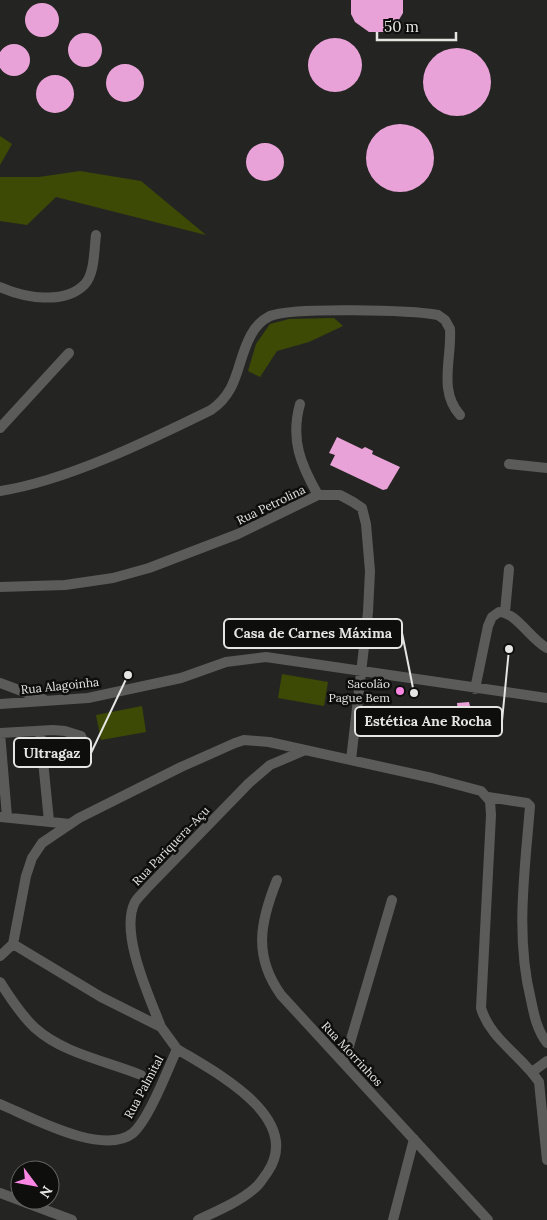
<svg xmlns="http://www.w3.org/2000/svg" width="547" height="1220" viewBox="0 0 547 1220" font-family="Lora,serif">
<rect width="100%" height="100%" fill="#242522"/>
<path fill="#3d4a05" d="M0,136l12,8 -12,21z
M80,171l61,10 65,54 -150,-38 -29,28 -27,-4v-44h39z
M334,318l9,8 -34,16 -32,9 -17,26 -12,-6 8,-27 14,-20 19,-5z
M282,674l46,8 -4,24 -46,-8z
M142,706l4,26 -45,8 -5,-25z"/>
<path fill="#e9a2d7" d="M351,0h52v13l-9,15 -8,4h-17l-14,-10 -4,-8z
M25 20a17 17 0 1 1 34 0a17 17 0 1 1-34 0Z
M68 50a17 17 0 1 1 34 0a17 17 0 1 1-34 0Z
M308 65a27 27 0 1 1 54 0a27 27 0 1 1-54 0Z
M-2 60a16 16 0 1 1 32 0a16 16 0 1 1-32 0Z
M423 82a34 34 0 1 1 68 0a34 34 0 1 1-68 0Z
M106 83a19 19 0 1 1 38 0a19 19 0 1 1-38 0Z
M36 94a19 19 0 1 1 38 0a19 19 0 1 1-38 0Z
M366 158a34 34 0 1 1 68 0a34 34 0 1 1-68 0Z
M246 162a19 19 0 1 1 38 0a19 19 0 1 1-38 0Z
M337,437l25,12 3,-2 8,4 -1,3 28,13 -13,22 -4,1 -53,-25 5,-10 -6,-2z
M469,702l5,20 3,-1 3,13 -20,2 -3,-33z"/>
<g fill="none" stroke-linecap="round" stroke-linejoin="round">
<path stroke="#5b5c5a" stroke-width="10" d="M0,287c23,10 64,19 85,-3 10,-11 9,-35 11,-49
M300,404c-10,36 1,61 18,91
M0,428l69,-75
M509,464l38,4
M0,491c66,-10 150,-51 211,-81 29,-20 25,-48 40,-75 4,-8 11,-15 19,-19 22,-9 142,-6 168,-1l7,5 5,9c2,29 -12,62 10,86
M0,587l65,-2 48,-7 36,-10 89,-34 80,-39h22l13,7 9,6 4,16 4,47 -2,41 -17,148
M505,612l4,-43
M0,683l43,16
M475,689l13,-63 4,-9 7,-5c17,0 32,28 48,36
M0,704l88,-6 93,-20 45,-16 40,-5 281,41
M40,731l9,90
M0,733l53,-3 12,1 16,5 6,14
M0,733l7,84
M488,797l39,6 3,3c-5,64 -15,130 1,194 3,15 6,30 16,43
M1,817l69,7
M277,880c-17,42 -24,76 4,115l207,225
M0,956l13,-12 13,-68 6,-18 10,-15 37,-25 102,-51 54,-24 9,-3 25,2 163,36 49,13 9,10 1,14 -10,193c9,31 40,47 58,74l8,78
M0,982c10,16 21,33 35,46 29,26 72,33 106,47
M161,1027c-11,-29 -42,-94 -26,-125 3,-5 9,-10 13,-15l101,-104 21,-18 33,-14
M177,1049c38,23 128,69 90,124 -4,5 -7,11 -12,15 -16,14 -38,23 -57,32
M344,1063l48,-163
M532,1072l15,-11
M0,1104c31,13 103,53 133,29 16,-14 35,-64 44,-84l-16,-22 -60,-30 -88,-53
M0,1193l72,27
M393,1220l21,-81"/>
</g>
<circle fill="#fc86e3" stroke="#0e0e0d" stroke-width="2" cx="400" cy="691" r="5"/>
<g text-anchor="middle" stroke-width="5" stroke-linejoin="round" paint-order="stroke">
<g font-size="12" fill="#e5e6e4" stroke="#0e0e0d">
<text transform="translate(271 505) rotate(-26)" y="4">Rua Petrolina</text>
<text transform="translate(60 686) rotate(-6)" y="4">Rua Alagoinha</text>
<text transform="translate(171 846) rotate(-46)" y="4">Rua Pariquera-Açu</text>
<text transform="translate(352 1054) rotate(47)" y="4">Rua Morrinhos</text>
<text transform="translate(144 1087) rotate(-62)" y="4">Rua Palmital</text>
</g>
<g font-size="12" fill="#e5e6e4" stroke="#0e0e0d" text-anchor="end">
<text x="390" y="688">Sacolão<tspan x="390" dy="14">Pague Bem</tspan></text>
</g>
</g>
<path fill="none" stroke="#e5e6e4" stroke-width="2" d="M414 693L402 633M509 649L502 721M128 675L91 753"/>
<g fill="#e5e6e4" stroke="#0e0e0d" stroke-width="2">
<circle cx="414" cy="693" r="5"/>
<circle cx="509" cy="649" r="5"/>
<circle cx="128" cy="675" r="5"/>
</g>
<g fill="#0e0e0d" stroke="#e5e6e4" stroke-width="2">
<rect x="224" y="619" width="178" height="29" rx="5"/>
<rect x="355" y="707" width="147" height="29" rx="5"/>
<rect x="14" y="738" width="77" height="29" rx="5"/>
</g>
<g font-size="14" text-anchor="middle" font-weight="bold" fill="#e5e6e4">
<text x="313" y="638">Casa de Carnes Máxima</text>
<text x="428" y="726">Estética Ane Rocha</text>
<text x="52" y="758">Ultragaz</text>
</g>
<g transform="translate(35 1185) rotate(122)"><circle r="24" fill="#0e0e0d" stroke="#646463"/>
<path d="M0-4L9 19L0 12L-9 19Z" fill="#fc86e3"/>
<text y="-8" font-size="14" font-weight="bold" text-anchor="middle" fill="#e5e6e4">N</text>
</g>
<path d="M377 32v8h79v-8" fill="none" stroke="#e5e6e4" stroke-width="2.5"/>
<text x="384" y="32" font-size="15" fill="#e5e6e4" stroke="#0e0e0d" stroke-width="4" paint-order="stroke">50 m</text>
</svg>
